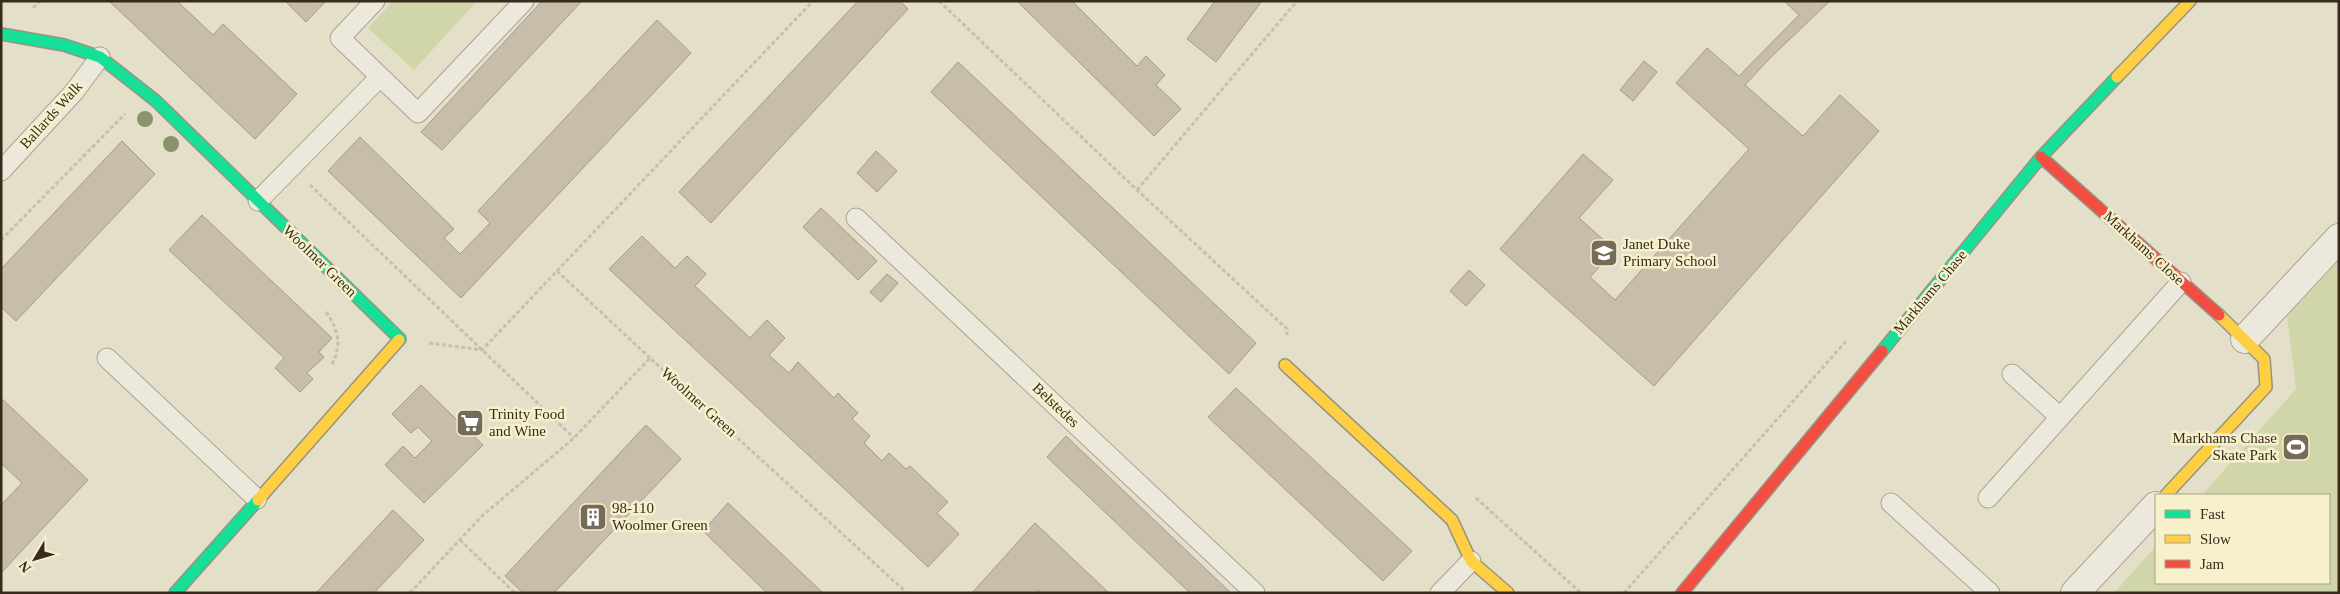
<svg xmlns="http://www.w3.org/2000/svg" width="2340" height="594" viewBox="0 0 2340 594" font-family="Georgia,serif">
<rect width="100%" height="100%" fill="#e4dfc9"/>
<path fill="#d0d6aa" d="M393,1h84l-63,69 -46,-42z
M2339,261v332h-225l42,-47v37h173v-88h-127l94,-106 -9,-73z"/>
<path fill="#c8bdaa" stroke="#a49a89" d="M109,1h68l36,34 10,-11 74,70 -42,45z
M288,1h38l-20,21 -19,-19z
M542,1h40l-140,149 -21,-18z
M858,1h42l8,8 -197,214 -32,-31z
M1017,1h55l65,65 9,-10 19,19 -9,10 25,24 -27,27z
M1215,1h47l-46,61 -29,-23z
M1784,1h46l-61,58 -24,26 58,51 37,-41 39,36 -225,255 -154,-137 83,-95 30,26 -34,38 36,32 -25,27 25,23 134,-151 -73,-66 31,-35 32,28 60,-61z
M657,20l34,33 -230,245 -133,-127 32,-34 94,92 -10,9 16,16 30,-31 -12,-12z
M1644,61l13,11 -24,29 -13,-11z
M958,62l298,281 -27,31 -298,-282z
M122,141l33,33 -139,147 -15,-14v-38z
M876,151l21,20 -20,21 -20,-19z
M821,208l56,53 -19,19 -55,-53z
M202,215l130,123 -13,14 5,5 -17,16 6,6 -13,13 -25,-24 9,-10 -115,-108z
M642,236l33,32 12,-12 19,18 -11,12 55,52 17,-18 18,18 -16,17 20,18 9,-11 36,36 4,-5 20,20 -6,6 18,17 -6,7 18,18 7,-8 17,16 4,-3 38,36 -11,11 22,21 -31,33 -319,-298z
M1469,270l16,15 -19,21 -16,-15z
M887,274l11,9 -17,19 -11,-10z
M421,385l62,60 -59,58 -39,-38 18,-19 12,12 17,-17 -14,-14 -7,6 -19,-19z
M1236,388l176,163 -29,30 -175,-164z
M1,398l87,82 -87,93v-68l21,-22 -21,-20z
M646,425l35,34 -127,134h-31l-18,-17z
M1066,436l165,157h-41l-143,-136z
M728,503l95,90h-56l-64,-62z
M393,510l31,30 -50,53h-58z
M1035,523l74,70h-69l-2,-3 -2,3h-64z"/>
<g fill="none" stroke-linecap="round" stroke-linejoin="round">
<g stroke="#a9a393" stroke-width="21">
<path id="lane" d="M375,1l-35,37 78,75 106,-112
M1,171l73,-79 26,-35
M258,201l122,-124
M856,218l399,375
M107,358l150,141
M2012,374l48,43
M1988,498l193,-216
M1891,503l99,90
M1440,593l31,-32"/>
</g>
<g stroke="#a9a393" stroke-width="30">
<path id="street" d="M2245,339l94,-101
M2075,593l81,-87"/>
</g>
<g stroke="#989383" stroke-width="14">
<path id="fast" d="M1,34l63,11 36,12 56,44 244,238 -1,1
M1882,351l159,-194 76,-80
M175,593l83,-93"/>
</g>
<g stroke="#989383" stroke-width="14">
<path id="slow" d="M2117,77l73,-76
M1285,365l167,155 19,41 37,32
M2166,495l100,-108 -2,-28 -45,-44
M258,500l141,-160"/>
</g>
<g stroke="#989383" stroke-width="14">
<path id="jam" d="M2041,157l178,158
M1682,593l200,-242"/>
</g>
<path stroke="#c4c0b3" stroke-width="3" stroke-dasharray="4 2.5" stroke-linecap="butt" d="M939,1l198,189 150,139v6
M33,8l7,-7
M310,185l264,253
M1137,190l160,-189
M1,240l124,-126
M557,271l93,87
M326,312c13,18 16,35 5,54
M429,343l53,7 331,-349
M1476,498l105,95
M460,540l55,53
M410,593l72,-77 92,-78 76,-80 257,235
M1624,593l223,-253"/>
<use href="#lane" stroke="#ece8db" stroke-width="19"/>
<use href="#street" stroke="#ece8db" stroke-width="28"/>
<use href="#fast" stroke="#16e098" stroke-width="11"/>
<use href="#slow" stroke="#ffcf43" stroke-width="11"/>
<use href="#jam" stroke="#f24e42" stroke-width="11"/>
</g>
<g fill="#8a936d">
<circle cx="145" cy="119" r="8"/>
<circle cx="171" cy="144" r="8"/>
</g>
<defs>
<g id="school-square" transform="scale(1.4375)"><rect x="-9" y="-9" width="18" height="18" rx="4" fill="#746b58" stroke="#f7f0cd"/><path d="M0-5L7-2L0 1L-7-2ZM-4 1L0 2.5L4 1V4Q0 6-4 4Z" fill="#fff"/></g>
<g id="supermarket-square" transform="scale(1.4375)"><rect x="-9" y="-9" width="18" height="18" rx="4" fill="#746b58" stroke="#f7f0cd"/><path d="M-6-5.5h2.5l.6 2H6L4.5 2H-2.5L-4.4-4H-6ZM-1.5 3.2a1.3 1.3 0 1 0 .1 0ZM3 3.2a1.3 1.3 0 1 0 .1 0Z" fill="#fff"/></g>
<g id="stadium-square" transform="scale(1.4375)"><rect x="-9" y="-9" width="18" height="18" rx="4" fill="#746b58" stroke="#f7f0cd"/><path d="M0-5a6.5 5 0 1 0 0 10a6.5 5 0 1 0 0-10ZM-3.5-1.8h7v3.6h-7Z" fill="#fff"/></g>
<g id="building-square" transform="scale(1.4375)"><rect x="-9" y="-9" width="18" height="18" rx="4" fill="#746b58" stroke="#f7f0cd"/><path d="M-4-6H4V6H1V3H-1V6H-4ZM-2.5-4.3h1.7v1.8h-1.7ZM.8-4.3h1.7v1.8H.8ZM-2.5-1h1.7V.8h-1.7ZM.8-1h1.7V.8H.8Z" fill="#fff"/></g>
</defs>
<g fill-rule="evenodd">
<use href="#school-square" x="1604" y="253"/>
<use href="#supermarket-square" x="470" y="423"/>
<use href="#stadium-square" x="2296" y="447"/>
<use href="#building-square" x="593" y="517"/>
</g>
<g text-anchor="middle" stroke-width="5" stroke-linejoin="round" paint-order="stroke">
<g font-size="15" fill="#372c1b" stroke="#f7f0cd">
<text transform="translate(51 115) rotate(-48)" y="5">Ballards Walk</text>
<text transform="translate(2144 248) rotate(42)" y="5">Markhams Close</text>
<text transform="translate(320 261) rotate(44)" y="5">Woolmer Green</text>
<text transform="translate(1930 292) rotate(-50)" y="5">Markhams Chase</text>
<text transform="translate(699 402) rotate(42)" y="5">Woolmer Green</text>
<text transform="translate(1056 405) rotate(43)" y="5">Belstedes</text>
</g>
<g font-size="15" fill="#372c1b" stroke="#f7f0cd" text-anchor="start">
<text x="1623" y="249">Janet Duke<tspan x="1623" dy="17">Primary School</tspan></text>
<text x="489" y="419">Trinity Food<tspan x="489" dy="17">and Wine</tspan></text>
<text x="2277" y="443" text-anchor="end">Markhams Chase<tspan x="2277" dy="17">Skate Park</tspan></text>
<text x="612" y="513">98-110<tspan x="612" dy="17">Woolmer Green</tspan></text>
</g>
</g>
<rect width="2340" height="594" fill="none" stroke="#372c1b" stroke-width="5"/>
<rect x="2155" y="494" width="175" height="90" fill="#f7f0cd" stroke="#aaa286"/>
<rect x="2165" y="510" width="25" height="8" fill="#16e098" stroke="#aaa286"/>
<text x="2200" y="519" font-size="15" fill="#372c1b">Fast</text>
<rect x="2165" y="535" width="25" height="8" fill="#ffcf43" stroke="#aaa286"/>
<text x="2200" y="544" font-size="15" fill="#372c1b">Slow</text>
<rect x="2165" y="560" width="25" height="8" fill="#f24e42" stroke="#aaa286"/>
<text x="2200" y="569" font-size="15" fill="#372c1b">Jam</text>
<g transform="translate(35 559) rotate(232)" stroke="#f7f0cd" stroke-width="4" paint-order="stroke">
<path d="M0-4L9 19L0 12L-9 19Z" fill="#372c1b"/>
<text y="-8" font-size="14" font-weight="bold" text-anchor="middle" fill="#372c1b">N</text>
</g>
</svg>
